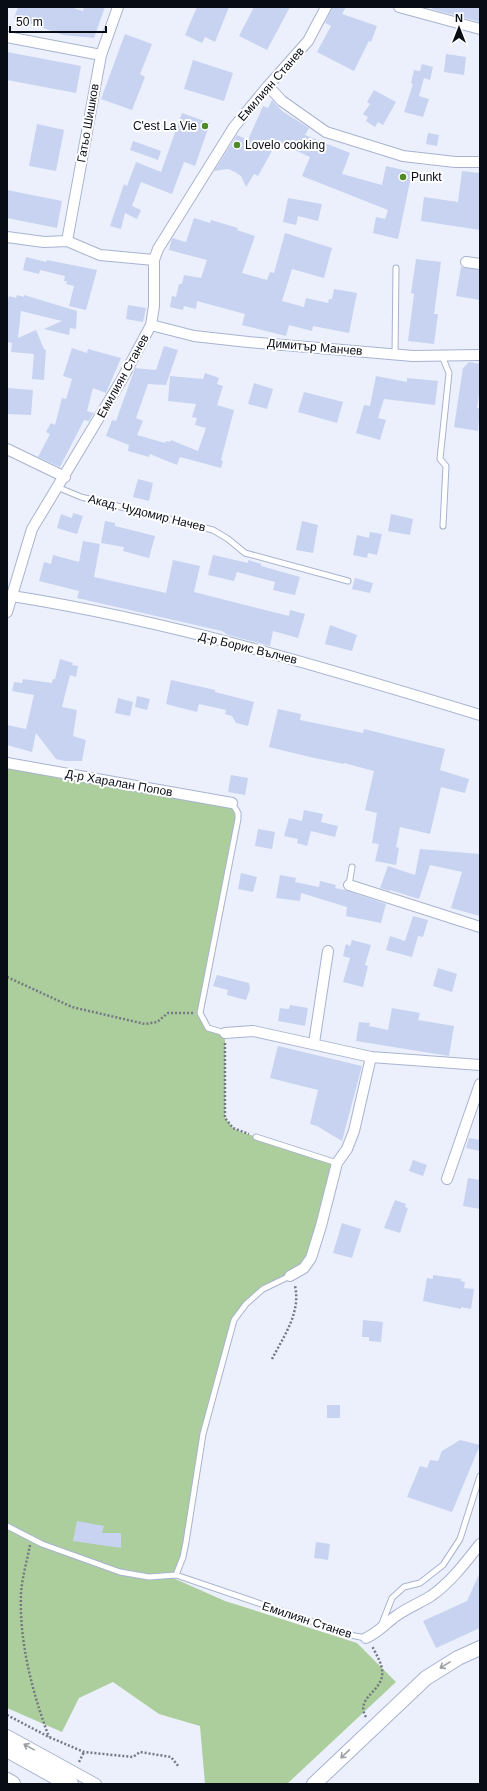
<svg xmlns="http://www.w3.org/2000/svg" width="487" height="1791" viewBox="0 0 487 1791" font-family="Helvetica,sans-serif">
<rect width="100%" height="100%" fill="#ebf0fc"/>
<path fill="#acce9c" d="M7,763l225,40 6,10 -38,200 6,12 19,8v85l8,10 8,4 96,31 -33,105 -41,21 -29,31 -31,114 -17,108 -13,36 52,23 132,42 39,39 -109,102h-82l-5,-58 -41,-12 -46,-32 -34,16 -17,34 -55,-24z"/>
<path fill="#c7d3f1" d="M18,7h52l13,4 1,-4h21l-11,31 -31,-3 -49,-17z
M197,7h32l-14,35 -10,-5 -3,6 -17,-8z
M254,7h36l-23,43 -28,-14z
M332,7h14l-4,7 35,12 -6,16 -2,-1 -15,30 -37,-19 14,-26 -6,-3z
M432,7h48v15l-41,-11 -7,-2z
M125,34l27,10 -12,30 5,3 -13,33 -31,-11z
M7,52l74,14 -5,27 -69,-13z
M446,54l20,3 -2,18 -20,-3z
M193,60l40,13 -9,28 -40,-12z
M422,64l11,3 -3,13 -6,-2 -5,18 10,3 -6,18 -19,-5 9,-28 -2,-1 3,-13 6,1z
M374,90l22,12 -13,23 -5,-3 -3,5 -9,-6 2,-4 -5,-3 7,-10 -3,-2z
M272,100l10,11 27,17 -4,7 45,18 -8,21 40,11 4,-19 26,6 -14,67 -25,-6 3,-16 9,2 3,-9 -86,-34 8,-19 -33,-15 -19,34 -4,-2 -8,13 -5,-11 -6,-4 -7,-3 -14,2 23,-36 11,5 15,-34 5,2z
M182,113l28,10 -15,43 -11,-4 -12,32 -31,-12 -9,24 9,4 -4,9 -12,-6 -4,16 -11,-3 14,-42 3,2 9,-24 25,10z
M37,124l27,6 -8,41 -27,-5z
M428,133l11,2 -2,11 -11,-2z
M133,141l28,10 -3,9 -28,-10z
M462,171l18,2v57l-59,-9 3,-24 34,5z
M7,190l55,11 -5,27 -50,-10z
M288,198l34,6 -4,17 -20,-5 -2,9 -13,-3z
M194,218l16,5 1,-3 27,8 -1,2 18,6 -13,37 25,7 3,-8 4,1 11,-40 47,15 -8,30 -32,-9 -10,32 22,6 2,-9 22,5 1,-4h3l2,-10 23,4 -8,40 -36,-7 -1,5 -23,-6 -3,11 -44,-11 3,-11 -48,-13 -1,8 -12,-3 -1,4 -13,-3 2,-11 4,1 3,-13h3l2,-9 17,3 6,-18 -38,-10 3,-12 14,4z
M26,257l20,5 1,-2 50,10 -11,40 -17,-4 5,-20 -8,-2 1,-3h-3l1,-5 -25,-6 -1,4 -16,-4z
M416,259l25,3 -7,52h4l-4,30 -26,-3 6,-47 -3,-1z
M461,267l19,3v30l-24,-4z
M17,295l7,2v-2l53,16 -1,18 -6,-1 -1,7 -25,-6 18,-8 -41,-10 -3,27 18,-8 8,19 2,1 -2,30 -12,-1 2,-25 -23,-2 1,-9 -5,-1v-38l2,-8 7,2z
M128,305l18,3 -3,14 -17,-3z
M164,346l14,4 -12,35 -18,-1 -12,34 7,3 -6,14 28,8 1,-2 4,1 1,-2 27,11 8,-23 -11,-3 2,-7 -5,-1 4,-13 -28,-3 2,-25 33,3 2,-6 14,5 -2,6 6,2 -6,19 17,5 -13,50 2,1 -2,7 -41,-11 -3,8 -27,-11 -1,3 -21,-6 1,-6 -23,-9 6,-16 4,1 19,-53 21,2z
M72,348l15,5 1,-4 33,9 -15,35 -13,-5 -6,23 7,2 -1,1 -4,7 -5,-1 -24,47 -22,-10 12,-23 -4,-2 5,-9 4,2 7,-27 4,1 6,-20 -9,-3z
M469,362l11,2v23l-3,21h3l-2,23 -24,-4 9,-59z
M376,376l31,6v-4l31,3 -3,24 -51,-6 -6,19 8,2 -6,20 -24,-7 8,-28 6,1z
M254,383l19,6 -6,20 -19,-5z
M7,388l26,2 -2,25 -24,-1z
M304,392l39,10 -6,21 -39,-11z
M138,479l15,4 -4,18 -16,-4z
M73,513l10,3 -6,18 -20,-6 4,-14 11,4z
M391,514l22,5 -3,16 -22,-4z
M105,521l10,2v3l40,10 -6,22 -26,-7 1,-4 -23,-4z
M302,521l16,4 -5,28 -17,-3z
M370,532l12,2 -5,21 -9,-2 -1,5 -14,-3 4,-20 12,3z
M83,541l17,3 -6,33 72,16 7,-33 27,6 -6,26 95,24 1,-6 15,4 -7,24 -25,-7 -3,15 -42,-11 -6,-4 -145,-33 2,-7 -40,-10 5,-19 7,2 2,-9 26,7z
M213,555l35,8v-3l13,4v2l39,11 -5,18 -22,-5 2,-8 -38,-10 -3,9 -26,-6z
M355,578l18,5 -3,10 -18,-4z
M330,625l27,10 -5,16 -27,-7z
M60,659l13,4 -1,2 6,1 -2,11 -6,-2 -8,32 15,3 -4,26 13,4 -4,21h-17l-9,-2 -20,-26 -4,19 -25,-7v-20l19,4 8,-34 -22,-4 2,-9 8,1 1,-4 29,4 1,-4h2z
M171,680l44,10v2l39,10 -6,24 -12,-3 -4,-7 -7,-2 1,-4 -27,-6 -2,8 -31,-8z
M137,696l13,3 -3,11 -12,-3z
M118,698l15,4 -3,14 -15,-3z
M278,709l23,5 -1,6 63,13 1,-4 81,20 -5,21 29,9 -4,14 -24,-6 -11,47 -30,-7 -4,20 3,1 -3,17 -21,-4 4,-17 -7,-1 5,-30 -12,-3 9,-39 -30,-8v1l-34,-7 -41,-10z
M231,775l17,3 -3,17 -17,-3z
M304,810l19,4 -2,8 17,4 -3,11 -24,-6 -4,15 -10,-3 1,-4 -14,-3 5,-18 13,3z
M258,829l17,3 -3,17 -17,-3z
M420,849l60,5v62l-29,-8 11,-36 -32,-7 -11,34 -29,-9v1l-10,-3 8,-22 27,9z
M241,873l16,4 -4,15 -15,-3z
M280,875l16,3 -1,4 24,5 1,-6 16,4 -1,3 10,2 41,14 -5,19 -35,-7 1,-9 -46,-14 -1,8 -24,-3z
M413,916l15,4 -5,17 -5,-1 -6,21 -26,-7 4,-14 15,5z
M352,940l19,5 -6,20 3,1 -5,21 -20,-5 7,-24 -7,-2 3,-12 4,2z
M438,968l19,6 -5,18 -19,-6z
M217,975l32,8 1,6 -4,11 -19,-5 1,-5 -15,-4z
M290,1005l18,3 -3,18 -27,-5 2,-13 9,1z
M392,1008l28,5 -2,7 36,6 -5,30 -93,-15 3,-19 11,1 -1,3 19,4z
M278,1046l84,20 -20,75 -25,-15 -7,-2 8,-34 -48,-12z
M469,1138l11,2v11l-14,-3z
M413,1160l14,5 -4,11 -14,-5z
M468,1178l12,2v29l-17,-3z
M395,1200l11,4 -1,3 3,1 -8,25 -16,-5z
M342,1223l19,6 -9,29 -19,-5z
M433,1275l28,4v2l4,1 -1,6 10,1 -3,20 -10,-2v2l-38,-8 4,-23 6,1z
M363,1320l20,2 -2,20 -12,-1v-4h-7z
M327,1405h13v13h-13z
M460,1440l20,5 -28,67 -45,-15 13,-31 7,2 3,-8 8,1 4,-10z
M77,1521l27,5 -2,7h19v15l-48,-7z
M316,1542l14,2 -2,16 -14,-2z
M480,1572v56l-44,20 -13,-27 44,-20z"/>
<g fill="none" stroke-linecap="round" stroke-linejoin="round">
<g stroke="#a8b3cf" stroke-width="7">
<path id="service" d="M395,355l1,-87
M442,356l7,17 -9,86 6,7 -3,60
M57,487l24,10 132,33 15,9 17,14 103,28
M349,885l3,-18
M225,1033l-17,-5 -8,-15 38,-194v-6l-6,-10
M256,1137l81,26
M7,1526l35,18 78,28 29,5 27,-2 179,61 11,2
M176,1575l7,-18 3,-15 17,-108 31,-114 12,-16 17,-15 27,-13
M381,1626l11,-28 12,-11 16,-4 23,-18 17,-26 20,-63"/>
</g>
<g stroke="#a8b3cf" stroke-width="12">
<path id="minor" d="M399,7l81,22
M7,37l94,18
M268,86l14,15 44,31 77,24 52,6h25
M7,237l37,5 23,-1 33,14 54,5
M67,241l34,-186 17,-48
M466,262l14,2
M151,325l43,11 54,6 165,14 67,-1
M7,449l58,28
M12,596c159,25 314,72 468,119
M7,612l25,-83 89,-148 30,-56 3,-19v-46l4,-11 76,-122 34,-41 40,-45 18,-34
M7,763l225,40
M349,885l131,42
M225,1033l28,-2 118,26 109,8
M314,1043l14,-92
M447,1179l33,-95
M290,1276l14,-8 7,-10 10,-32 16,-63 10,-14 7,-18 17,-74
M366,1638c12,-5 20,-15 30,-22 11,-8 24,-13 35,-20 20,-14 34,-33 49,-52
M7,1735l89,49"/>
</g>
<g stroke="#a8b3cf" stroke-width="16">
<path id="secondary" d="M314,1784l112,-106 32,-20 22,-10"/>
</g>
<g stroke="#a8b3cf" stroke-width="18">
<path id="trunk" d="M7,1749l63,35
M7,1781l5,3"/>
</g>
<path stroke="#747983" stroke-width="2.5" stroke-dasharray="2 2" stroke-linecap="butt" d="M7,977l65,30 73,17 12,-2 11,-9h25
M225,1043v75l8,10 16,6
M272,1359c12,-23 29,-47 23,-73
M30,1545c-3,16 -8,33 -9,48 -2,48 11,99 28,144
M7,1715l42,22 35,15 49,5 7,-5 31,5 8,10
M366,1717c-11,-18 14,-25 16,-41 2,-10 -6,-22 -10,-30
M79,1762l5,-10"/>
<use href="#service" stroke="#fff" stroke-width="5"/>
<use href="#minor" stroke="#fff" stroke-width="10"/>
<use href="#secondary" stroke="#fff" stroke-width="14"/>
<use href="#trunk" stroke="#fff" stroke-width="16"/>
</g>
<defs><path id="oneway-shaft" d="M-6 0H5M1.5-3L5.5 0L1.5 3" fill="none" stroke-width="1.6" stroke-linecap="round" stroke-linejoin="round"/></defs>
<g stroke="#9c9ea1">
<use href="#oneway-shaft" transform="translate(445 1665) rotate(149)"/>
<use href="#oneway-shaft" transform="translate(29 1747) rotate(-151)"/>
<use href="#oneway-shaft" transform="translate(345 1754) rotate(136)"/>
</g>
<g fill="#4f8a29" stroke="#fff" stroke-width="1.5">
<circle cx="205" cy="126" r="4"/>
<circle cx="237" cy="145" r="4"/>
<circle cx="403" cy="177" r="4"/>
</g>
<g text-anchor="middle" stroke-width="4" stroke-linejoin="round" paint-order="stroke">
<g font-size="12" fill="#080c15" stroke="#fff">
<text transform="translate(271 84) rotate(-49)" y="4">Емилиян Станев</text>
<text transform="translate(88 123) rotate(-80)" y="4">Гатьо Шишков</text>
<text transform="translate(315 347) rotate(5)" y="4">Димитър Манчев</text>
<text transform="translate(123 376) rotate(-61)" y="4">Емилиян Станев</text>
<text transform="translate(147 513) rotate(14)" y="4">Акад. Чудомир Начев</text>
<text transform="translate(248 648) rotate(14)" y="4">Д-р Борис Вълчев</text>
<text transform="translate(119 783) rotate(10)" y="4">Д-р Харалан Попов</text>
<text transform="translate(307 1620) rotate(18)" y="4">Емилиян Станев</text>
</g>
<g font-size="12" fill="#080c15" stroke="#fff" text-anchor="start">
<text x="197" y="130" text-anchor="end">C'est La Vie</text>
<text x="245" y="149">Lovelo cooking</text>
<text x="411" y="181">Punkt</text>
</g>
</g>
<rect width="487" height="1791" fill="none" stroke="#080c15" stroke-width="16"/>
<g transform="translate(459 28)" stroke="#ffffff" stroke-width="3" paint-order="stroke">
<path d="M0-3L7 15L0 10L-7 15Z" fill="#080c15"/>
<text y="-6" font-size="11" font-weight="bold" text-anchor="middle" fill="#080c15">N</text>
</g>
<path d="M10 26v6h96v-6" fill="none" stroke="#080c15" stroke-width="2"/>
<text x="16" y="26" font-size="12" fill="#080c15" stroke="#ffffff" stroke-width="3" paint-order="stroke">50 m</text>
</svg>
